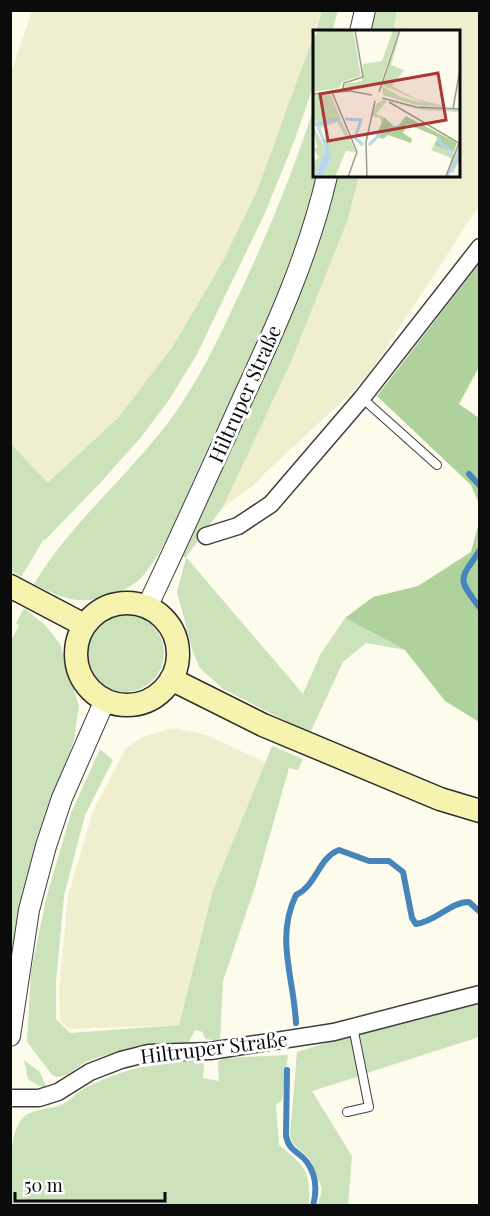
<svg xmlns="http://www.w3.org/2000/svg" width="490" height="1216" viewBox="0 0 490 1216" font-family="'Playfair Display',serif">
<rect width="100%" height="100%" fill="#fdfbec"/>
<path fill="#efefcf" d="M32,11h290l-46,131 -19,49 -34,70 -50,85 -55,72 -71,64 -36,-38 -1,-368z
M397,11h82v195l-114,174 -102,95 -10,11 -30,21 68,-145 57,-143 11,-43h99v-144l-65,-1z
M172,728l32,6 61,28 -52,128 -34,135 -111,4 -8,-9 -1,-30 9,-94 25,-85 33,-63 17,-11z"/>
<path fill="#cce2ba" d="M322,11h16l-6,20h-16z
M375,11h22l-4,20h-23z
M314,35v49l-19,55 -30,74 -69,143 -27,44 -28,37 -39,44 -57,59 -1,-1 -23,38 -10,-6v-127l36,38 2,-1 69,-63 55,-72 50,-85 34,-70z
M314,107v69h3c-25,98 -72,190 -114,282 -16,35 -37,94 -63,121 -8,7 -18,12 -28,16 -32,11 -49,4 -78,-11 39,-65 101,-113 144,-175 23,-34 41,-71 58,-108 30,-63 57,-128 78,-194z
M338,176h21l-11,43 -57,143 -68,145 -37,50 117,137 17,-39 25,-37 60,32 -39,-7 -23,19 -33,71 -87,-44 -23,-21 -7,-16 -16,-60 9,-34 -4,-2 140,-326z
M24,608l22,18 14,18 19,62 -5,34 -40,112 -23,100 -1,-310 9,-16 -3,-3z
M86 653a39 39 0 1 1 78 0a39 39 0 1 1-78 0Z
M272,746l31,13 -5,11 -9,-2 -34,119 -32,94 -3,60 -15,-2 -2,-7 -8,-2 -8,15c-32,4 -67,4 -97,15 -14,5 -21,20 -37,16l-26,-34 4,-70 15,-73 25,-86 29,-64 13,11 -28,55 -21,81 -8,86v37l14,14 109,-8 34,-135z
M479,999v38l-112,36 -8,-42z
M351,1035l9,41 -48,15 40,65 -4,49h-30l4,-16 -12,-30 -17,-15 -3,-9 7,-83z
M288,1055l-6,45 -6,5 3,40c26,21 32,26 30,60l-298,1c0,-23 -4,-67 10,-86 9,-12 29,-10 42,-16 8,-4 14,-12 22,-16 37,-19 74,-27 115,-29l4,5 -1,14 16,3 -1,-19 5,-4z
M24,1060l16,12 6,15 -7,-1 -11,-7z"/>
<path fill="#afd19b" d="M479,264v103l-20,37 20,14v86l-8,-19 -94,-89z
M479,522v200l-34,-21 -40,-51 -60,-32 28,-21 45,-11 53,-34z"/>
<g fill="none" stroke-linecap="round" stroke-linejoin="round">
<path stroke="#4684bc" stroke-width="6" d="M469,474l11,12
M480,550c-20,30 -24,27 0,58
M296,1023c-2,-45 -21,-85 0,-128 21,-10 22,-37 43,-45l30,11h20l14,11 9,46 4,6c21,-3 34,-22 53,-22l11,10
M287,1070l-1,66c4,17 12,14 21,26 10,14 10,29 6,44"/>
<g stroke="#3e3e3e" stroke-width="10">
<path id="service" d="M362,398l75,67
M347,1112l22,-5 -16,-80"/>
</g>
<g stroke="#3e3e3e" stroke-width="19">
<path id="minor" d="M206,536l32,-10 33,-22 91,-106 118,-151
M10,1098h29l19,-6 32,-20 31,-12 28,-7 61,-2 124,-19 146,-38"/>
</g>
<g stroke="#3e3e3e" stroke-width="22">
<path id="tertiary" d="M360,32l5,-22
M147,607c33,-69 64,-138 95,-207 34,-73 67,-146 85,-224
M10,1036l19,-126 17,-64 16,-48 43,-98"/>
</g>
<g stroke="#2d2d2d" stroke-width="25">
<path id="secondary" d="M10,586l74,39
M76 654a51 51 0 1 1 102 0a51 51 0 1 1-102 0Z
M171,679l92,46 177,74 40,12"/>
</g>
<use href="#service" stroke="#fff" stroke-width="8"/>
<use href="#minor" stroke="#fff" stroke-width="16"/>
<use href="#tertiary" stroke="#fff" stroke-width="20"/>
<use href="#secondary" stroke="#f5f3ae" stroke-width="22"/>
</g>
<g text-anchor="middle" stroke-width="6" stroke-linejoin="round" paint-order="stroke">
<g font-size="20" fill="#0b0b0b" stroke="#fff">
<text transform="translate(245 394) rotate(-66)" y="7">Hiltruper Straße</text>
<text transform="translate(214 1048) rotate(-7)" y="7">Hiltruper Straße</text>
</g>
</g>
<g transform="translate(313 30)">
<rect width="147" height="147" fill="#fdfbec"/>
<path d="M6,0h34l8,46 -19,6 -3,6 -26,4v-53zM80,0h6l-19,54 -36,5 1,-5 17,-3 1,-17 19,-3zM88,0l-10,35 13,5 -12,16 24,13 33,8 -33,-2 -33,-10 -1,-9 19,11 25,7 -44,-19zM0,65h18l10,24 -9,1 -6,4 15,-4 15,32 -10,-1 -11,26h-14l9,-17 -5,-22 6,4 16,-3 -10,-17 -16,6 3,9 -11,-18zM70,70l4,1 28,6 45,3v2l-38,-2 -35,-9 -11,13 8,3 -2,6 -2,-5 -8,-2 4,-12zM0,96l13,23 -11,28 -2,-14 6,-6 -5,-7 3,-3zM147,114v15l-7,14 -4,-2 2,-13 -20,-8 3,-5 20,9z" fill="#cce2ba"/>
<path d="M93,86l51,27 -4,10 -19,-8 4,-8 -31,-13 -4,9 9,6 -1,4 -23,-8 -5,4 -7,-3 8,-19 12,11z" fill="#afd19b"/>
<path d="M0,89l17,29v12l-9,17h-6l11,-28z" fill="#b6d5ee"/>
<path fill="none" stroke="#b6d5ee" stroke-width="3" d="M32,89l16,1 -6,18 8,7M2,95l24,-6M125,107l3,7 12,8M56,115l14,-14 17,-5M134,146l12,-21"/>
<path fill="none" stroke="#9c9b92" stroke-width="1.5" d="M19,62l25,60 -9,25M29,62l2,-9 19,-6 -8,-47M66,62l21,-62M0,64l37,-3 22,4M69,68l34,9 44,2M76,72l70,41 -13,33M140,79l7,-40M54,147l-1,-35 9,-41"/>
<path fill="#a93835" fill-opacity="0.15" stroke="#a93835" stroke-width="3" d="M125,43l8,47 -118,21 -8,-47z"/>
<rect width="147" height="147" fill="none" stroke="#0b0b0b" stroke-width="3"/>
</g>
<rect width="490" height="1216" fill="none" stroke="#0b0b0b" stroke-width="24"/>
<path d="M15 1192v9h150v-9" fill="none" stroke="#0b0b0b" stroke-width="3"/>
<text x="24" y="1192" font-size="18" fill="#0b0b0b" stroke="#ffffff" stroke-width="4.5" paint-order="stroke">50 m</text>
</svg>
